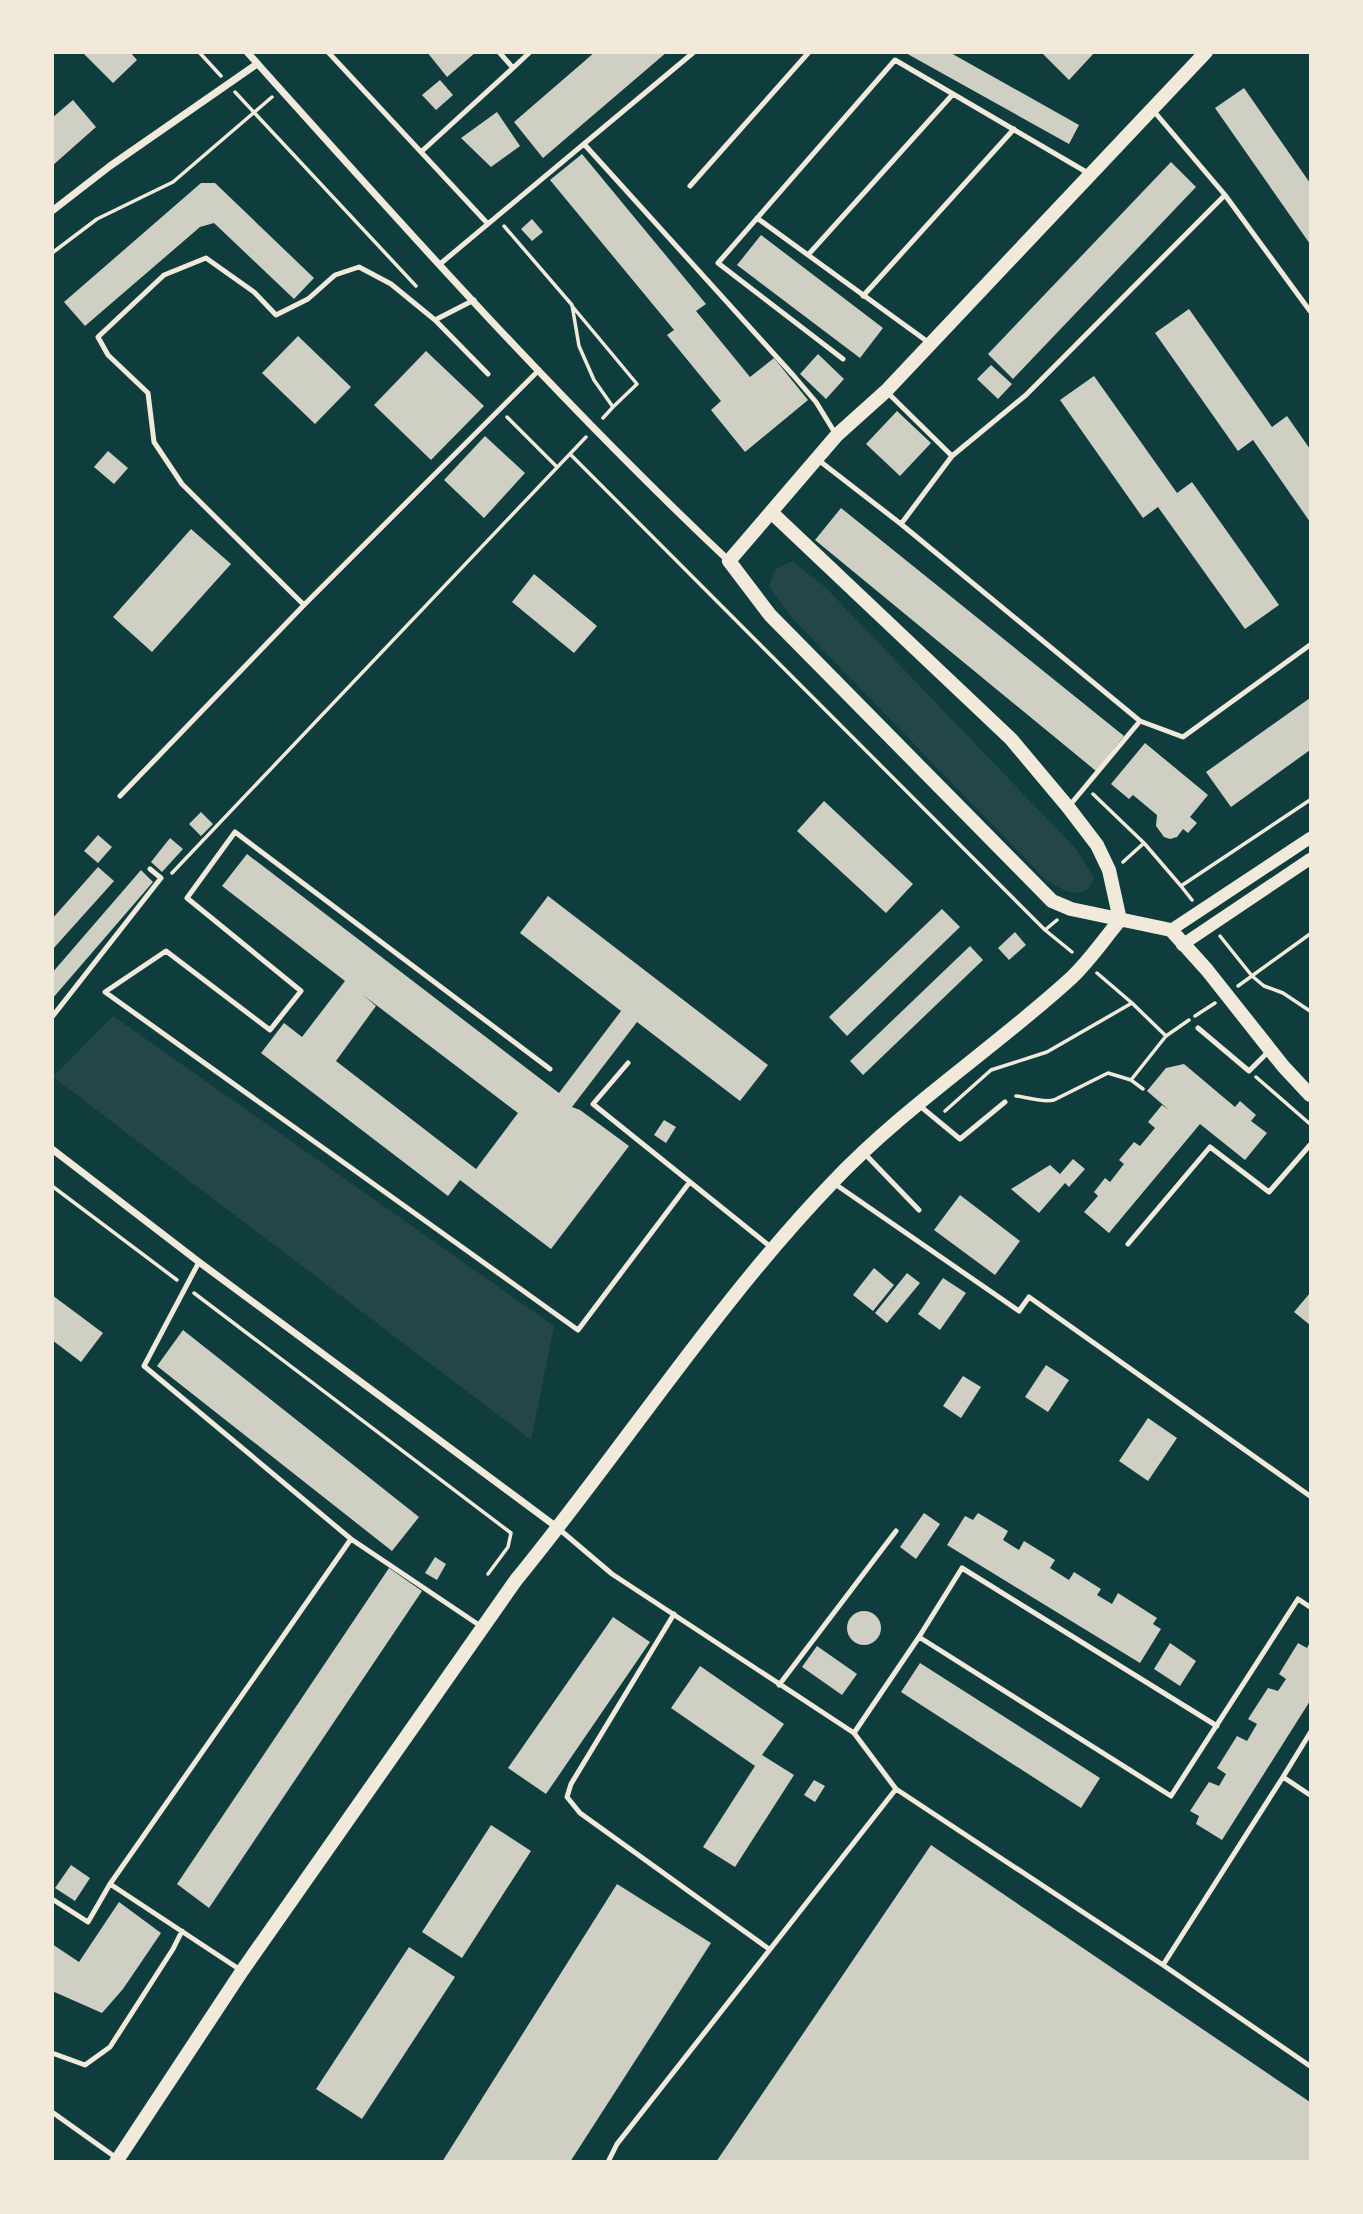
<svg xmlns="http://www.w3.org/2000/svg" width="1363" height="2214" viewBox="0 0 1363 2214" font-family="'Source Sans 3',sans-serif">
<rect width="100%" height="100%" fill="#0f3d3e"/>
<path fill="#244646" d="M792,561l33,26 250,261 19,29c-8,27 -30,14 -47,4l-254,-262 -24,-32 6,-17z
M113,1016l441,310 -23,114 -478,-363z"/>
<path fill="#cfcfc3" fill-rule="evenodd" d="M82,52h48l7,8 -24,23z
M427,52h49l-29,25z
M595,52h72l-124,106 -29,-36z
M904,52h45l130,73 -10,19z
M1041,52h54l-26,28z
M440,80l13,15 -17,15 -14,-15z
M1244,88l66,95v61l-95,-136z
M73,100l23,27 -44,39v-48z
M497,112l23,34 -29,21 -30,-29z
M582,154l124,150 -10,7 54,66 24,-19 34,42 -63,52 -34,-42 10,-9 -54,-66 7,-5 -124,-150z
M1171,162l25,25 -183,192 -25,-25z
M201,183h14l99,95 -20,21 -80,-76 -14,4 -115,99 -21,-24z
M532,219l11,13 -11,9 -11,-12z
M761,235l122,93 -23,30 -123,-93z
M1189,309l83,118 15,-11 23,33v73l-57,-82 -15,11 -83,-118z
M298,336l53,51 -36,37 -53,-51z
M426,351l58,55 -53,54 -57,-55z
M818,354l26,25 -18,20 -26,-25z
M991,365l21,19 -14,15 -21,-20z
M1094,376l83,117 15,-11 87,123 -34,24 -87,-122 -15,11 -83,-118z
M897,411l34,32 -31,33 -34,-32z
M485,436l40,37 -41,45 -40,-38z
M108,451l20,17 -14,16 -20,-17z
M841,508l283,228 -28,35 -281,-231z
M191,529l40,35 -79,88 -39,-35z
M534,574l63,52 -23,27 -62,-51z
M1310,698v52l-79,57 -25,-35z
M1145,743l63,52 -18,22 7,6 -9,10 -5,-4 -6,8 -7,2 -6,-2 -8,-11 1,-11 -24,-20 -4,4 -18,-15z
M824,801l89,83 -27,29 -89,-82z
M201,812l12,12 -12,12 -12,-12z
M98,835l14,12 -14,16 -14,-12z
M170,838l13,11 -21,23 -11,-10z
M247,854l312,239 62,-82 -101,-78 28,-37 220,169 -28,36 -103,-79 -65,85 8,3 49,36 -78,103 -91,-69 -12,16 -187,-143 23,-30 18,14 43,-56 -123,-95zM363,995l155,118 -42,56 -140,-108 40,-55z
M98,867l16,14 -62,69v-31z
M141,870l12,12 -101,117v-26z
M942,909l18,18 -113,109 -18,-19z
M1015,932l11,13 -17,15 -11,-12z
M970,946l13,14 -120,115 -13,-14z
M1184,1064l51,43 5,-6 16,14 -5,6 16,12 -22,27 -45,-36 -91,109 -25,-21 14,-16 -4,-4 11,-14 5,4 14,-18 -5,-4 15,-18 6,4 15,-18 -7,-6 14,-17 7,5 -22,-19 19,-23z
M664,1120l12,7 -10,16 -12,-8z
M1073,1159l12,10 -16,18 -4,-4 -26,30 -28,-24 39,-24 10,9z
M960,1195l60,46 -25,34 -61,-45z
M874,1268l20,17 -21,26 -20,-16z
M907,1273l13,10 -33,40 -12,-10z
M943,1278l23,15 -26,37 -22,-16z
M1310,1293v32l-16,-13z
M52,1295l51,38 -22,29 -29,-22z
M183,1330l236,187 -27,34 -235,-185z
M1046,1365l23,15 -21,32 -23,-15z
M963,1376l18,11 -20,31 -18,-12z
M1148,1418l29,20 -29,43 -29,-20z
M924,1513l16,11 -24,35 -16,-12z
M978,1513l30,18 -5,9 16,10 5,-9 31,19 -5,8 19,12 5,-8 27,17 -4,6 15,9 6,-11 39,25 -4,6 8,5 -21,34 -193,-118 18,-29 8,4z
M435,1557l11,7 -9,16 -12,-7z
M389,1568l33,23 -213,317 -32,-24z
M847 1628a17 17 0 1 1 34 0a17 17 0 1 1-34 0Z
M613,1617l37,25 -104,152 -38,-26z
M1310,1642v59l-88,139 -26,-16 3,-8 -9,-5 19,-29 10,4 7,-12 -9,-6 20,-32 10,5 10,-17 -9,-5 20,-31 10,3 8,-12 -7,-5 19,-31 9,5z
M1170,1643l26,18 -16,25 -26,-17z
M817,1646l40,28 -15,21 -40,-28z
M920,1663l180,115 -19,30 -180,-116z
M700,1666l84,58 -22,31 32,20 -59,92 -32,-20 52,-81 -84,-58z
M814,1780l11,6 -10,16 -11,-7z
M491,1825l40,26 -69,107 -40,-26z
M931,1845l379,257v60h-594z
M71,1865l19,13 -15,23 -20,-13z
M617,1884l94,59 -141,219h-128z
M119,1902l42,31 -38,56 -21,24 -50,-22v-47l27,18z
M409,1947l46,30 -93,142 -46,-30z"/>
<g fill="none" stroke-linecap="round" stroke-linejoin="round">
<path stroke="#f1e9da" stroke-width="3.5" d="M199,52l22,24
M235,92l181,194
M504,226l68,79 7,41 15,34 19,27 -10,11
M52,253l45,-34 76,-37 99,-85
M572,306l65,78 -24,23
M507,417l50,50
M570,454l475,476 27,22
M1093,794l51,49
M1123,862l21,-19 37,43
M172,873l414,-436
M1192,900l-11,-14 129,-86
M1045,930l12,-10
M1220,936l32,40 12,10 19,7 27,18
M1097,973l35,30
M1238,986l72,-52
M1195,1016l20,-13
M1256,1077l54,47
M1131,1080l12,9
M1016,1096c12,1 26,7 38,4l54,-27 23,7 35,-44
M945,1111l46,-41 56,-18 85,-49 34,33 23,-16
M52,1186l125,94
M194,1293l317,240 -3,14 -20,27"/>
<path stroke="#f1e9da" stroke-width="5" d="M328,52l160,172
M499,52l14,16 17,-16
M1152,109l73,86 85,116
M584,144l209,231 23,27 19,31
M421,152l92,-84
M690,186l119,-134
M1225,195l-199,200 -74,61 -51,68 239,197 43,16 127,-92
M757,218l171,124
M808,255l145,-161
M440,264l254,-212
M863,296l151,-167
M474,300l-39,20 -44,-36 -32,-17 -24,8 -27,24 -32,16 -22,-23 -48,-34 -42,17 -66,62 10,18 40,38 6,49 28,42 122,121 235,-235
M435,320l53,54
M843,359l-125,-96 177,-203 193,113
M887,392l65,64
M817,459l84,65
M120,796l184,-191
M1070,805l70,-84
M52,1017l109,-139 -11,-9
M1198,1028l51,43 19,-19
M628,1063l-35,41 179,144
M550,1069l-315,-237 -48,66 114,93 -31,39 -104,-79 -61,41 473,338 111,-147
M920,1106l40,33 45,-37
M865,1154l54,56
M835,1184l184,127 10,-14 281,199
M1128,1244l82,-97 59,45 41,-47
M199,1262l-55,104 207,173 131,88
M559,1529l53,45 242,159 65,-96 252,159 127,-197 12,8
M674,1614l-103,170 -4,13 13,16 189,136
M919,1637l43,-69 255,158
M779,1685l117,-154
M854,1733l42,56 267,176 147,101
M1310,1733l-27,44 27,18
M110,1884l132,87
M52,1899l36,23 22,-38 241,-345
M1163,1965l120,-188
M52,2053l33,12 25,-18 63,-98 9,-18
M52,2112l66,47
M608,2162l9,-18 279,-355"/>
<path stroke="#f1e9da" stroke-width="7" d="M247,52c156,174 312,349 482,509
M52,211l58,-45 147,-102
M52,1149l147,113 359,266"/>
<path stroke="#f1e9da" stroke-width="12" d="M1171,930l139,-92
M1182,945l128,-86"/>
<path stroke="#f1e9da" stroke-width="14" d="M1206,52l-320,339 -49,44 -108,126 41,54 282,286 19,8 100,21 36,40 76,96 27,29
M771,512l240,227 57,68 29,38 12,25 11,50
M116,2162l126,-191 274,-391c107,-131 199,-275 316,-397 72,-76 160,-133 237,-203 19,-17 35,-41 51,-60"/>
</g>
<rect width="1363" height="2214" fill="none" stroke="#f1e9da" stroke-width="108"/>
</svg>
